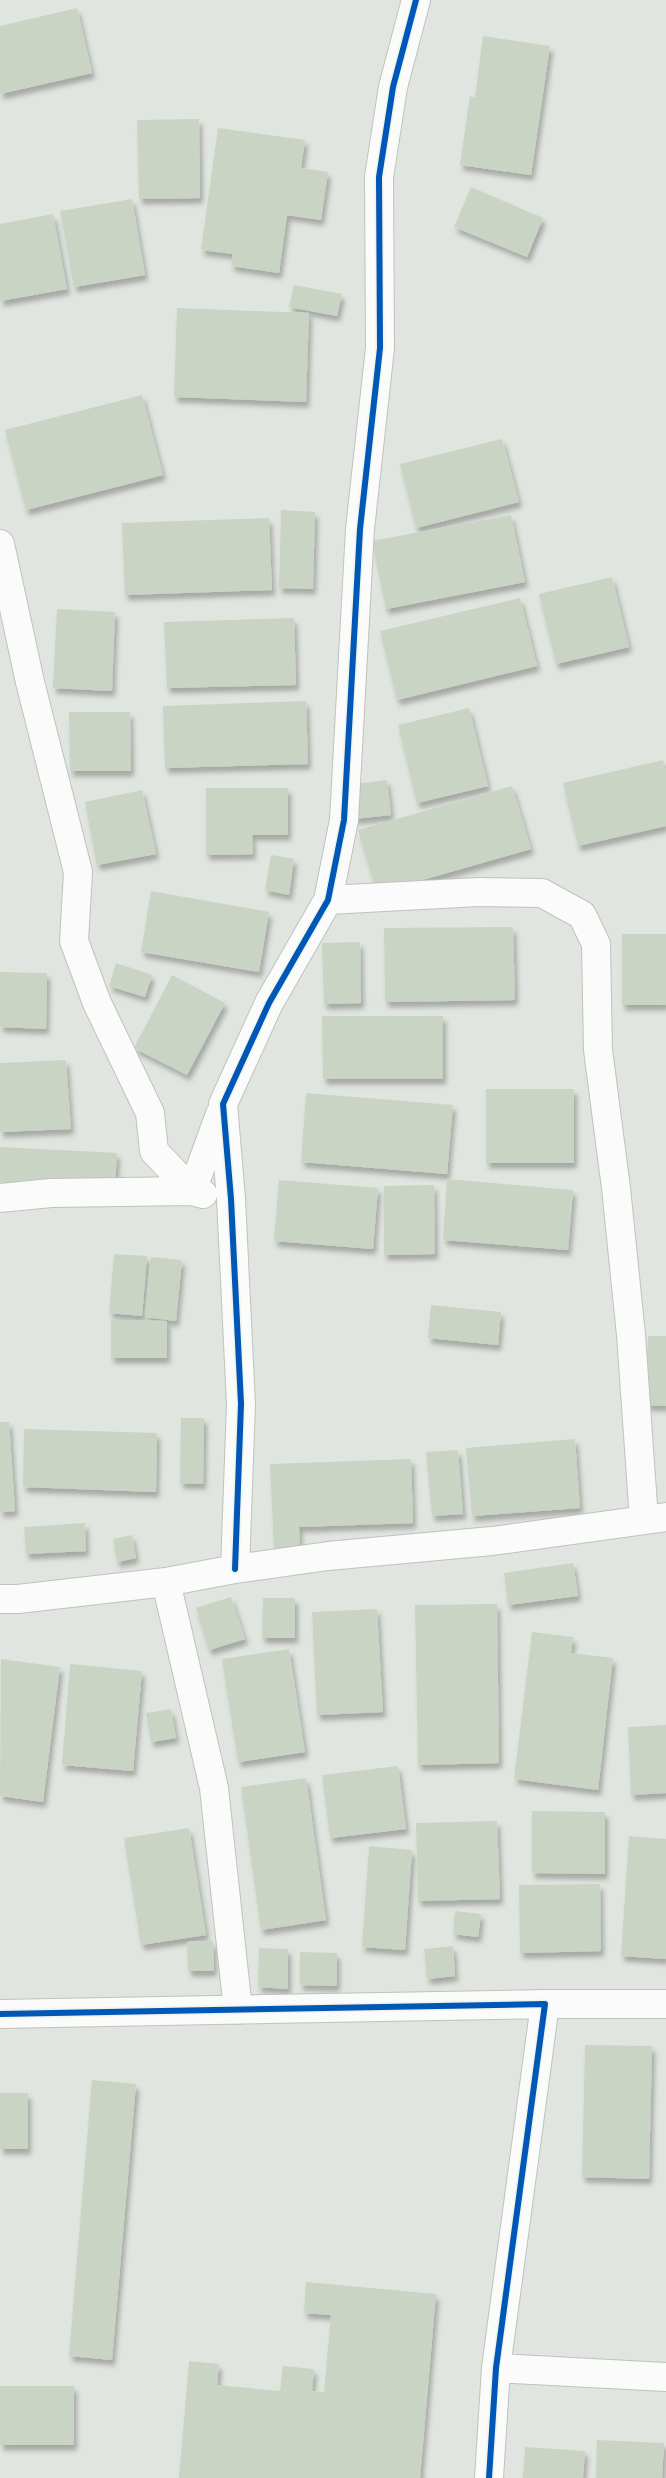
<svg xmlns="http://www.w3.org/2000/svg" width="666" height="2478" viewBox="0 0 666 2478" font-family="Commissioner,sans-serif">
<defs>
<filter id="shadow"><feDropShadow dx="3" dy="5.5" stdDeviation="2.5" flood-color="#0004"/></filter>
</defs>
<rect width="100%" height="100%" fill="#e1e5df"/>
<path fill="#cad4c5" filter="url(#shadow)" d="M77,8l15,65 -92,21v-68z
M483,36l67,10 -19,129 -71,-10 10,-69 5,1z
M199,119l1,79 -61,1 -2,-79z
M218,128l87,12 -4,28 27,4 -7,48 -34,-5 -8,58 -48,-7 2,-12 -32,-4z
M471,187l72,31 -16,39 -73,-30z
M132,199l13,76 -71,12 -14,-76z
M53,214l14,75 -67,12v-77z
M294,285l48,9 -5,22 -48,-9z
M177,308l132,5 -3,89 -132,-5z
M142,395l21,80 -137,35 -21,-80z
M502,439l17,63 -103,26 -16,-64z
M281,510l34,2 -2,77 -34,-1z
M511,515l14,67 -139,27 -14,-68z
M269,518l3,72 -147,5 -3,-72z
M612,577l17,70 -73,17 -17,-70z
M520,598l17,68 -140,34 -17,-69z
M57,609l58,3 -3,79 -59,-3z
M294,618l2,67 -129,3 -3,-66z
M306,701l2,63 -143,4 -2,-62z
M469,708l19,78 -71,17 -19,-78z
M69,712h61l1,59h-61z
M663,760l3,12v54l-88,20 -15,-63z
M387,780l4,35 -38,4 -4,-34z
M512,786l19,63 -154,44 -19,-63z
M206,788h82v47h-36l1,19 -47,1z
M142,790l14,64 -59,11 -12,-63z
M271,855l23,4 -5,36 -24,-5z
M151,891l118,21 -10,60 -118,-20z
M513,927l2,73 -130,2 -1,-74z
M622,934h44v71h-44z
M360,942l1,61 -37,1 -2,-61z
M116,963l36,12 -7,22 -36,-11z
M0,972l47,1 -1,56 -46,-2z
M172,975l53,28 -38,72 -53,-27z
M322,1016h121v63h-120z
M66,1060l5,69 -71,3v-69z
M486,1089h88v74h-88z
M306,1093l147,12 -6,69 -146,-12z
M0,1147l117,6 -2,34 -115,-5z
M447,1179l126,11 -5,60 -125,-10z
M279,1180l99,8 -5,61 -99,-8z
M434,1185l1,69 -51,1v-69z
M114,1254l33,2 -5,60 -33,-3z
M151,1257l31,3 -6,61 -31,-4z
M431,1305l70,7 -3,33 -70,-7z
M111,1320l56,1v37h-56z
M648,1336h18v70l-21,-1z
M181,1418h23l-1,66 -23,-1z
M0,1422h9l6,89 -15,1z
M24,1429l133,4 -1,59 -133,-5z
M575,1439l5,69 -108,8 -6,-68z
M458,1450l5,64 -31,2 -6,-64z
M411,1459l2,64 -114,4 1,22 -26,1 -4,-86z
M85,1523l1,28 -60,3 -2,-27z
M132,1535l4,23 -19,4 -4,-23z
M573,1563l5,33 -70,9 -4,-32z
M231,1597l14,42 -36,11 -13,-42z
M263,1598h32v40h-33z
M497,1604l2,159 -81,2 -3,-160z
M377,1609l6,103 -66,3 -5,-103z
M532,1632l41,5 -2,16 42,5 -15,132 -84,-11z
M289,1649l16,103 -67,10 -16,-103z
M1,1659l59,8 -17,135 -43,-6z
M70,1664l72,7 -9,100 -71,-6z
M171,1709l5,29 -25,4 -5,-29z
M666,1725v68l-35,2 -3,-68z
M398,1766l8,63 -76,9 -8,-63z
M306,1778l20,142 -65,10 -20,-143z
M532,1811l73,1v62l-73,-1z
M497,1821l3,78 -82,2 -2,-78z
M189,1828l17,107 -65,10 -17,-107z
M629,1836l37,3v120l-45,-3z
M369,1846l43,4 -7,100 -43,-3z
M600,1884l1,67 -81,2 -1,-68z
M455,1911l26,3 -3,23 -25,-3z
M213,1941l1,30h-26l-1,-29z
M453,1946l2,30 -28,3 -3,-30z
M259,1948l29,1v40l-30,-2z
M300,1952l37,1v33l-37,-1z
M585,2045l67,1 -3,133 -67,-2z
M92,2080l44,4 -24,276 -43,-4z
M0,2093h28v56h-28z
M306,2282l130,12 -16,184h-241l10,-117 30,3 -2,21 63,6 3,-25 31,3 -2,22 12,1 7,-77 -27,-2z
M0,2386h74v59h-74z
M597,2440l67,3 -2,35h-66z
M525,2447l60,4 -2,27h-60z"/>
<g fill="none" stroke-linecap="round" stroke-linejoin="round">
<g stroke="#bfc2bd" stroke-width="30">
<path id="minor" d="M0,544l30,138 48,190 -4,69 23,62 53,110 4,38 38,40 28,-77
M328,900l151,-8 63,1 40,22 14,29 2,106 18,138 15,147 13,185
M0,1198l51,-5 141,-2 11,3
M235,1569l6,-165 -10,-205 -8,-95 46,-101 59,-103 16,-80 16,-291 20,-181 -1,-171 14,-90 23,-87
M166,1582l48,206 24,222
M0,1599h18l148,-17 69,-13 93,-13 164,-15 174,-24
M545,2004h121
M0,2014l545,-10 -49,364 -7,110
M496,2368l170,9"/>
</g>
<use href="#minor" stroke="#fafbfa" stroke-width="28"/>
<g stroke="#edf4ea" stroke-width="9">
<path id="cycleway" d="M235,1569l6,-165 -10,-205 -8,-95 46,-101 59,-103 16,-80 16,-291 20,-181 -1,-171 14,-90 23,-87
M0,2014l545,-10 -49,364 -7,110"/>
</g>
<use href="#cycleway" stroke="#0057b8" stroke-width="6"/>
</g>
</svg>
